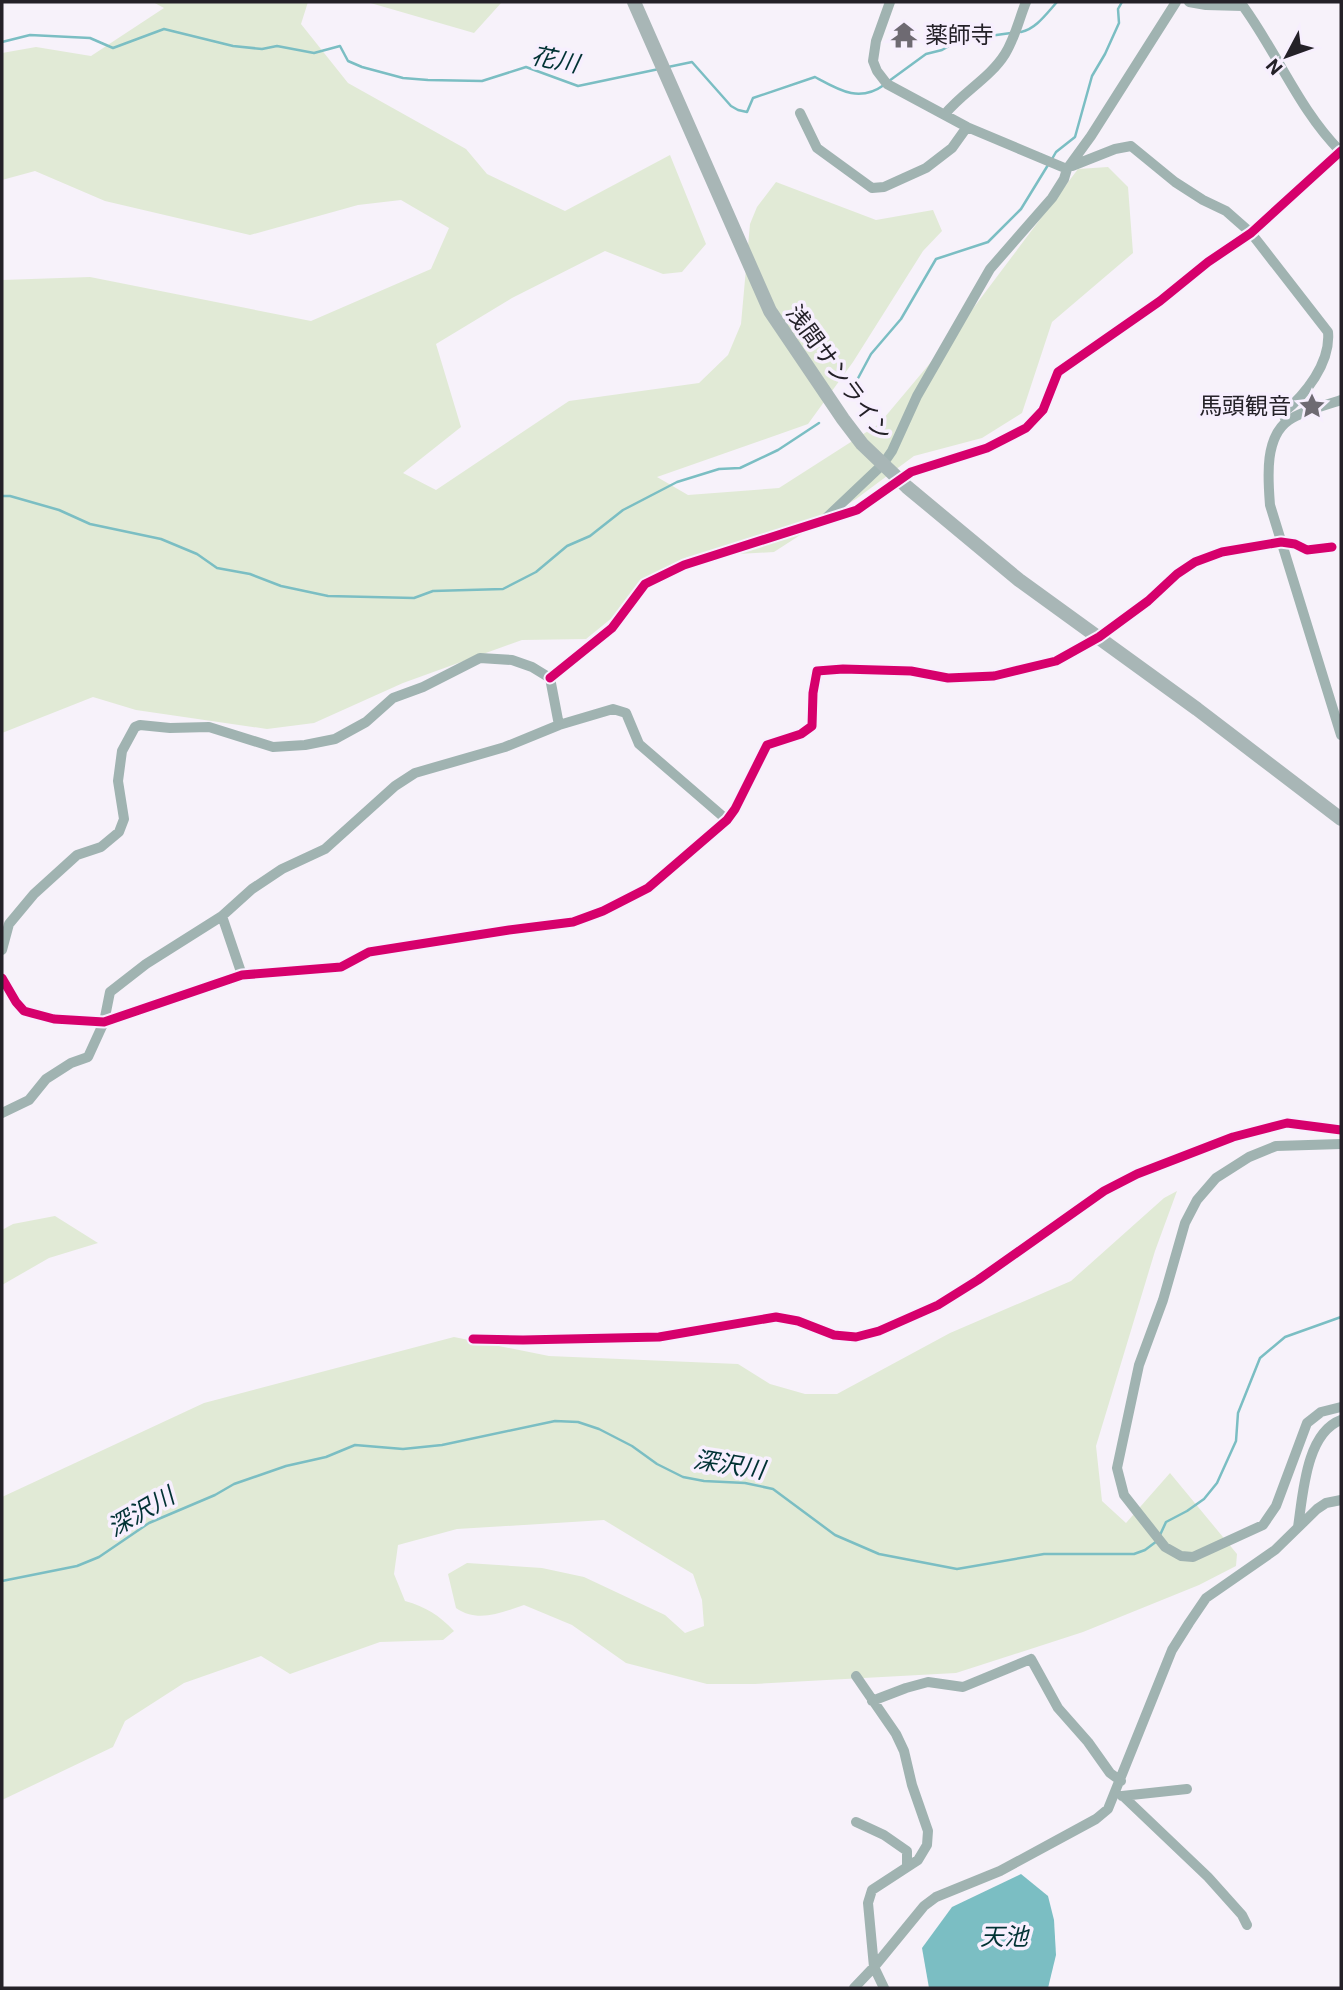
<svg xmlns="http://www.w3.org/2000/svg" width="1343" height="1990" viewBox="0 0 1343 1990" font-family="Roboto,'Noto Sans JP',sans-serif">
<rect width="100%" height="100%" fill="#f7f2fa"/>
<path fill="#e1ead6" d="M153,2h155l-7,22 47,59 118,66 21,25 78,37 105,-56 36,89 -24,28 -19,2 -58,-23 -93,47 -76,46 25,83 -58,46 33,17 133,-89 130,-18 29,-28 13,-31 9,-100 7,-17 19,-25 100,38 57,-10 9,21 -19,20 -70,111 -45,62 -151,53 31,18 91,-7 100,-64 68,-81 131,-174 30,-2 20,20 5,66 -81,69 -30,91 -40,25 -68,18 -58,43 -82,53 -87,5 -101,82 -64,1 -119,43 -89,40 -47,6 -131,-19 -43,-13 -91,36v-453l88,-3 221,44 120,-52 18,-41 -48,-28 -43,5 -108,30 -145,-34 -70,-30 -33,9v-127l34,-6 55,9 73,-48z
M367,2h135l-28,31z
M1177,1191l-22,60 -59,195 6,55 24,22 44,-50 67,81 -1,12 -37,19 -116,47 -127,41 -201,11h-48l-81,-21 -54,-38 -48,-20c-23,8 -47,18 -68,3l-8,-34 19,-11 75,5 42,9 81,38 20,18 19,-7 -2,-26 -9,-26 -89,-54 -147,9 -59,16 -4,29 11,27c21,6 34,14 49,30l-11,9 -63,2 -90,32 -29,-18 -77,27 -59,38 -12,26 -111,53v-303l202,-94 250,-66 95,19 189,8 32,20 35,10h32l113,-61 121,-52 93,-83z
M55,1216l43,27 -49,15 -47,27v-55l11,-6z"/>
<path fill="#7bbec3" d="M1021,1874l27,22 6,24 2,35 -8,33h-119l-7,-40 30,-41z"/>
<g fill="none" stroke-linecap="round" stroke-linejoin="round">
<path stroke="#7bbec3" stroke-width="2.5" d="M1021,32c15,-3 26,-19 36,-30
M2,42l28,-7 60,3 23,10 51,-19 69,17 29,3 15,-3 37,7 26,-7 8,15 14,6 41,11 25,2 54,1 44,-14 52,19 81,-17
M668,67l24,-5 39,44 7,4 9,2 6,-14 62,-21c24,13 44,26 69,8
M889,81l37,-27 16,-4 14,-8 11,-3 44,-6
M1052,159l4,-7 19,-15 17,-61 13,-22 14,-31 -1,-14 4,-7
M856,382l15,-28 30,-35 35,-60 52,-17 33,-33 27,-44
M2,496h8l49,14 31,14 71,15 36,15 20,14 33,6 31,12 47,10 86,2 19,-7 70,-2 33,-17 31,-26 23,-10 33,-26 54,-28 42,-13 21,-1 38,-18 41,-27
M1160,1535l6,-13 21,-11 17,-12 13,-16 19,-42 2,-28 22,-55 25,-21 56,-20
M2,1581l75,-15 22,-9 50,-34 66,-28 19,-11 52,-18 40,-9 29,-12 48,4 39,-4 113,-24 23,1 21,7 33,17 25,18 26,13 21,4 41,2 28,6 62,46 44,19 78,15 87,-15h90l11,-4 12,-9"/>
<path stroke="#a0b3b1" stroke-width="10" d="M890,2l-14,39 -3,20 4,10 10,13 80,43 100,42
M1189,2l17,3 37,1c35,48 56,104 98,146
M800,113l17,35 55,40 12,-1 42,-19 26,-20 15,-21
M945,114c18,-22 45,-36 60,-60 10,-16 14,-35 21,-52
M1072,166l43,-17 16,-3 44,36 28,18 23,11 25,22 77,99c3,31 -23,63 -45,81l3,8
M1341,400c-17,6 -37,10 -52,20 -25,17 -21,59 -19,85l71,230
M911,472l76,-24 39,-20 17,-18 15,-38 102,-71 48,-39 43,-29 90,-82
M823,521l60,-57 9,-13 25,-55 73,-127 62,-71 12,-19 3,-10 24,-33 85,-134
M550,678l62,-50 33,-44 39,-19 173,-55 29,-20
M222,916l20,59
M2,950l7,-26 25,-30 43,-39 24,-8 18,-15 5,-13 -6,-38 4,-30 13,-24 5,-2 30,3 39,-1 64,20 32,-2 30,-6 31,-17 27,-24 30,-11 57,-29 32,2 20,7 18,11 9,47
M2,978l14,24 8,9 30,8 50,3 138,-47 99,-8 28,-15 140,-22 64,-8 30,-11 45,-23 79,-68 8,-11 32,-64 34,-11 11,-8 1,-33 4,-22 26,-2 68,2 37,7 46,-2 62,-15 43,-24 49,-36 29,-27 18,-12 27,-10 59,-10 14,2 12,6 25,-3
M2,1113l27,-13 17,-21 25,-16 17,-6 16,-35 6,-30 36,-28 76,-48 30,-27 30,-20 43,-20 70,-63 20,-13 90,-26 54,-22 54,-16 13,4 13,31 88,76
M1341,1144l-65,2 -27,11 -33,21 -19,22 -12,23 -22,77 -24,65 -22,103 7,27 41,52 16,9 12,1 70,-32 13,-19 31,-83 14,-11 20,-5
M473,1339l50,1 136,-3 117,-20 22,4 36,14 22,2 23,-6 59,-26 40,-25 126,-89 33,-17 96,-37 54,-14 54,7
M1298,1527c5,-33 8,-94 43,-107
M856,1676l40,58 8,17 8,34 16,46 -1,14 -9,15 -46,30 -4,13 6,64 10,21
M872,1701l34,-13 22,-6 35,5 68,-28 27,49 30,34 22,31 11,8
M1122,1796l65,-7
M1124,1797l84,80 34,38 5,10
M856,1822l28,13 23,16v16
M854,1988l20,-21 50,-61 12,-9 64,-26 96,-52 12,-10 64,-159 17,-27 17,-25 69,-48 42,-41 9,-6 15,-3"/>
<path stroke="#a8b6b6" stroke-width="14" d="M634,2l136,309 73,108 19,25 45,43 112,93 178,129 144,110"/>
<path stroke="#a0b3b1" stroke-width="10" d="M886,490l25,-18"/>
<g stroke="#f7effe" stroke-width="13">
<path id="cycleway" d="M550,678l62,-50 33,-44 39,-19 173,-55 54,-38 76,-24 39,-20 17,-18 15,-38 102,-71 48,-39 43,-29 90,-82
M2,978l14,24 8,9 30,8 50,3 138,-47 99,-8 28,-15 140,-22 64,-8 30,-11 45,-23 79,-68 8,-11 32,-64 34,-11 11,-8 1,-33 4,-22 26,-2 68,2 37,7 46,-2 62,-15 43,-24 49,-36 29,-27 18,-12 27,-10 59,-10 14,2 12,6 25,-3
M473,1339l50,1 136,-3 117,-20 22,4 36,14 22,2 23,-6 59,-26 40,-25 126,-89 33,-17 96,-37 54,-14 54,7"/>
</g>
<use href="#cycleway" stroke="#d6006c" stroke-width="9"/>
</g>
<defs>
<g id="temple-bare" transform="scale(2.1)"><path d="M0-6L5-2H3V0L6.5 2.5H4V6H1.5V3h-3V6H-4V2.5H-6.5L-3 0V-2H-5Z" fill="#6e6a72" stroke="#f7effe" stroke-width="2.5" paint-order="stroke"/></g>
<g id="sight-bare" transform="scale(2.1)"><path d="M0-6L1.8-2.2L6-1.7L2.9 1.2L3.7 5.4L0 3.3L-3.7 5.4L-2.9 1.2L-6-1.7L-1.8-2.2Z" fill="#6e6a72" stroke="#f7effe" stroke-width="2.5" paint-order="stroke"/></g>
</defs>
<g fill-rule="evenodd">
<use href="#temple-bare" x="904" y="35"/>
<use href="#sight-bare" x="1312" y="406"/>
</g>
<g text-anchor="middle" stroke-width="7" stroke-linejoin="round" paint-order="stroke">
<g font-size="23" fill="#242128" stroke="#f7effe" text-anchor="start">
<text x="925" y="43">薬師寺</text>
<text x="1291" y="414" text-anchor="end">馬頭観音</text>
</g>
<g font-size="23" fill="#242128" stroke="#f7effe">
<text transform="translate(839 373) rotate(54)" y="8">浅間サンライン</text>
</g>
<g font-size="24" font-style="italic" fill="#013234" stroke="#f7effe">
<text transform="translate(555 60) rotate(11)" y="8">花川</text>
<text transform="translate(729 1465) rotate(9)" y="8">深沢川</text>
<text transform="translate(141 1512) rotate(-30)" y="8">深沢川</text>
<text x="1004" y="1945">天池</text>
</g>
</g>
<rect width="1343" height="1990" fill="none" stroke="#242128" stroke-width="7"/>
<g transform="translate(1287 56) rotate(229)" stroke="#f7effe" stroke-width="5" paint-order="stroke">
<path d="M0-5L12 26L0 18L-12 26Z" fill="#242128"/>
<text y="-10" font-size="19" font-weight="bold" text-anchor="middle" fill="#242128">N</text>
</g>
</svg>
